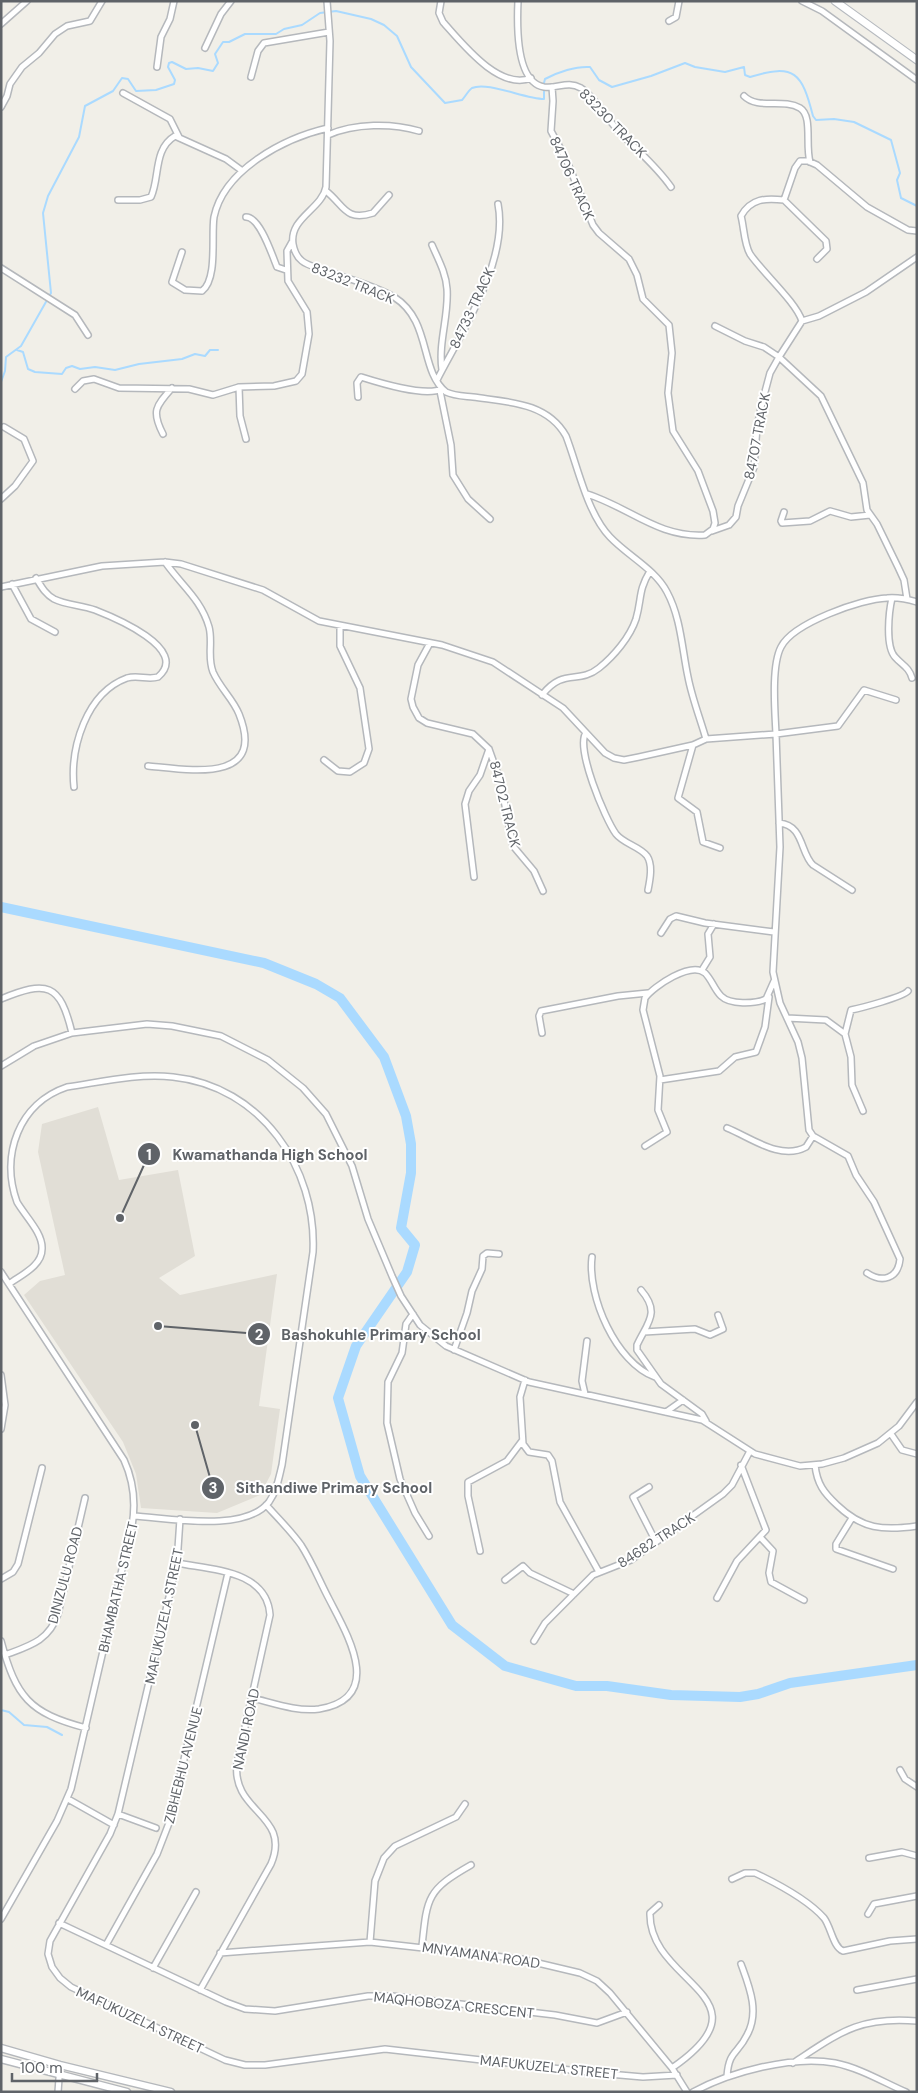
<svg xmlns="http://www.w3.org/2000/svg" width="918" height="2093" viewBox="0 0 918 2093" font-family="'DM Sans',sans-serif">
<rect width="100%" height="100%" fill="#f1efe8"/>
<path fill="#e1ded6" d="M98,1107l21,73 59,-10 17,86 -36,22 21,17 97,-21 -18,132 21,3 -9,65 -11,21 -43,18 -76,-5 -5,-34 -13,-32 -99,-147 16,-14 25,-6 -27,-123 4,-28z"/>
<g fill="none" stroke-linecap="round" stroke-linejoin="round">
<path stroke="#aadaff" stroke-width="2" d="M544,83l1,-4c13,-7 31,-13 45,-12l9,13 13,7 39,-11 34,-13 10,4 30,5 19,-5 1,8 5,2c45,-14 52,-4 63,39l3,4 18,-1 20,3 37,18 9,33 -3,7 4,18 16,8
M17,350l6,2 5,17 7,3 27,2 4,-6 6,-2 8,3 15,-2 20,3 24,-6 43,-5 13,-5 10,2 5,-6h8
M1,382l4,-11 1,-14 15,-11 30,-53 -8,-80 5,-17 31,-59 6,-31 28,-15 9,-13 6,1 8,12 20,-1 18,-6 1,-4 -7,-13 1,-4 3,-1 14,7 12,-1 15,3 5,-8 -3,-9 8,-12h6l16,-8h31l8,-5 18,-4 18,-12 16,-2 35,8 13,6 13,11 14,31 34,36 17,-3c3,-3 6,-9 10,-12 15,-7 53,11 72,11v-11
M1,1710l8,2 15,13 23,2 15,8"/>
<path stroke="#aadaff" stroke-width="10" d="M1,907l263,56 52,21 24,14 44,59 22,59 5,28v29l-10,55 14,17 -8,27 -51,74 -18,52 22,78 92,149 53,41 71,20h31l64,9 69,2 18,-3 32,-11 127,-18"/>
<g stroke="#b5b8bc" stroke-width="8">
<path id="minor" d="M327,1l3,40 -4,146c-4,22 -37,31 -33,57 1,6 4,13 9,17 6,5 17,7 24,10 22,8 48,14 68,26 38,24 25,73 52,95 8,4 18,4 27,5 34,5 74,5 93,39 12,31 21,77 44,101 18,19 45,32 57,55 14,26 15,57 21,85 4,21 12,41 18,62l70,-5c-1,-22 -5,-68 5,-87 12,-24 80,-48 106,-49 10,-1 20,1 30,4
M441,1l-2,12 4,9c19,21 56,69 88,56
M518,1c-1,22 -3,81 26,86 14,2 23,-7 37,1 14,9 24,28 35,40 19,21 39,36 55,59
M802,1l20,10 95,69
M669,21l7,-4 3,-16
M1,24l26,-23
M205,48l16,-34 10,-13
M157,67l4,-30 9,-18 4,-18
M251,77l7,-26 6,-8 65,-11
M552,87l1,14 -2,30 15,28 27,66 6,8 30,26 8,16 6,24 26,26 3,28 -4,40 5,38 25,40 15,40 2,12 -2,6 -8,6c-47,3 -76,-28 -118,-41
M123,93l47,26 9,18
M744,96c14,14 39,2 56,12 13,8 5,37 10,54
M1,107l6,-11 3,-12 12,-17 17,-14 16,-19 12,-8 23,-5 12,-20
M328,135c27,-12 64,-12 91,-4
M326,191c18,14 19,31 47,22l16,-18
M118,200h22l11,-3c9,-19 2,-48 24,-61l51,23 15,11
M784,200c-18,-2 -33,-2 -43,16 3,11 3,28 9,38 13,19 46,48 52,67
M246,217c14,0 26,38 31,50l9,3
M432,245c6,14 14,28 15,44 2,27 -9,53 -5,81
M182,252l-10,30 13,8 17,1c16,-12 9,-56 12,-74 10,-48 71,-79 114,-89
M817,259l10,-10 -1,-8 -42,-41 11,-32 5,-7h8l9,4 50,42 41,23 9,1
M1,268l74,47 13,20
M437,380c25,-49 72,-119 61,-176
M239,387l1,29 6,23
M75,389l8,-8 11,-2 25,9 70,1 24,6 26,-8 35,-1 22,-5 6,-7 7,-40 -2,-22 -19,-31 -1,-30 5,-9
M440,391l11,54 2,30 15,24 22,20
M358,397l-1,-14 4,-6c19,6 63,20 81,12
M163,434c-12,-23 -7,-28 9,-46
M1,499l14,-13 18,-25 -9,-22 -20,-12
M784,512l-3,9 1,2 28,-2 20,-10 21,6 19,-2
M712,531l17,-6 7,-8 2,-11 16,-39 3,-40 5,-24 8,-30 9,-16 -15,-10 -19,-6 -30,-15
M36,578c5,8 9,16 18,21 12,6 27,6 41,11 18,7 96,39 63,67 -10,3 -20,-2 -31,1 -41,15 -57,70 -53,109
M12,584l19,35 24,13
M1,587l101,-21 63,-4 16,2 82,26 56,31 123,24 51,17 70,46 42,45 9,5 10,2 15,-3 54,-12 13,-6
M892,598c-3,13 -7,48 3,59 7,8 14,10 17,21
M907,599l-3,-19 -6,-13 -21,-43 -10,-14 -4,-27 -42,-87 -42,-39 23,-36 17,-5 47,-24 51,-35
M430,643l-12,22 -7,34 2,8 6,11 8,5 46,11 16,15 11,31 13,66 21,25 9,20
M542,695c22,-28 36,-10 57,-27 15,-12 31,-31 37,-49 6,-21 2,-28 14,-48
M586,733c-11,14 19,86 30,101 8,10 23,12 31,22 6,9 3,24 1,34
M693,745l-15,53 19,14 6,30 17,6
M324,760l14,11 12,1 14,-9 5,-14 -9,-61 -20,-42v-20
M148,766c42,4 119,18 91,-52 -6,-15 -19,-26 -26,-42 -6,-15 0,-30 -4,-45 -8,-28 -28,-42 -44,-65
M779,823c25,2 21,30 34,42l39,25
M474,877l-9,-73 4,-13 11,-16 9,-26
M661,933l9,-14 6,-3 29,7 69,9
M702,970l8,-13 -2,-23 6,-10
M1,999c46,-19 59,-16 71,34
M787,1018l39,2 19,14 6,23 1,28 11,26
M542,1033l-3,-17 2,-5 77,-15 30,-3
M845,1034l6,-24c10,-2 52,-13 57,-19
M1,1066l33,-20 38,-13 75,-9 25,2 49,10 47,24 35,28 23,26 26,52 16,53 24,57 9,20 19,29 26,21 83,36 173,38 53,34 45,12 22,-2 22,-6 34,-15 21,-17 18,-24
M660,1080l59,-9 16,-14 21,-5 9,-25 4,-30
M727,1128c23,9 53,33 79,19l7,-11
M645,1146l22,-14 -9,-22 2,-34 -17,-66 2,-12c9,-12 46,-37 60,-25 7,7 9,16 16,23 9,9 34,8 45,3l8,-18
M592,1257c-5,39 24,106 63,120
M1,1272l123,188c10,22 12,43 8,66l-61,263 -14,32 -56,98
M867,1273c15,10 31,6 33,-14l-26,-57 -18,-27 -8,-19 -35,-20 -4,-6 -7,-72 -4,-16 -18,-39 -7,-31 7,-125 -4,-113 62,-8 26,-36 32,10
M9,1284c12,-9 33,-18 33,-35 1,-16 -17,-33 -25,-47 -17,-47 2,-99 50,-115 34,-5 71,-14 106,-10 88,9 144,91 140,175l-31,213c-3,12 -5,26 -13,37 -24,31 -100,16 -135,14
M641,1290c20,23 6,33 -4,55v5l24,34 41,30 4,7
M413,1314l-7,10 -4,29 -14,29 -1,41 13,56 15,34 14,23
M644,1332l51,-3 15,6 13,-6 -5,-14
M454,1350l13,-37 5,-22 10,-22 1,-13 4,-3 12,1
M1,1375l4,30 -4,24
M525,1380l-5,17 3,47 6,8 19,3 4,6 8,41 39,70
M585,1394l-3,-13 5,-40
M666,1412l17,-12
M891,1434l11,16 15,4
M815,1465c2,19 9,28 22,40 25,24 46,26 80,21
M649,1487l-16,10 23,45
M852,1518l-16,26v5l57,20
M180,1519l-3,44 -59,251 -8,20 -60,107 -2,13 4,13 8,11 11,9 154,73 20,5h20l120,-16 212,24 46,4 34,-2
M760,1537l13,14 -4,22 2,9 33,18
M480,1551l-12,-55v-14l39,-21 15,-20
M177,1563c35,7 90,7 93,52l-33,148c-6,50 55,51 34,101l-71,126
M1,1579l12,-7 5,-8 24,-96
M505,1580l18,-14 7,7 44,21
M717,1598l20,-37 29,-31 -25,-65
M1,1641c15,56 28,72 85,87
M534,1641l11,-18 48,-48 38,-15 92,-66 9,-9 18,-34
M5,1655c24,-9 44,-14 53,-41l27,-116
M252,1698c21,5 45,14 67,11 67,-11 28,-75 10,-110 -9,-17 -17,-37 -28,-54 -10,-14 -23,-27 -35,-40
M900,1770l5,9 12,8
M68,1799l46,26
M118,1814l38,14
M869,1858l33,-6 15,4
M732,1879l13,-6h10c21,10 54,28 69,45 7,9 9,29 19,33l47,-10 27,-2
M659,1905l-9,8c-2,71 125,84 22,155
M868,1914l6,-10 43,-8
M59,1923l167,79 19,7 30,2 93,-15h24l163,19 42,8 30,-11
M370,1942l5,-61 9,-23 11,-12 61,-29 9,-13
M106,1945l51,-91 12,-31 59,-250
M422,1946c5,-49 5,-56 49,-81
M220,1953l150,-11 151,17 59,14 17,8 13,12 62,75 15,24
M153,1968l43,-76
M857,1990l60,-11
M793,2063c46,-30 66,-47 124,-42
M727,2076c2,-26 11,-22 20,-41 13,-23 2,-49 -6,-71
M58,2092l2,-27
M693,2092c37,-20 100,-37 142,-29 25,5 48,19 71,29"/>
</g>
<g stroke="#b5b8bc" stroke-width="9">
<path id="tertiary" d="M1,2048l59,17 111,27
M1,2059l126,33"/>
</g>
<g stroke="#b6babf" stroke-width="9">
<path id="secondary" d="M835,1l82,59"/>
</g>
<use href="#minor" stroke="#fff" stroke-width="5"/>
<use href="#tertiary" stroke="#fff" stroke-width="6"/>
<use href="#secondary" stroke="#fff" stroke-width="7"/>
</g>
<g text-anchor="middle" stroke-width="4" stroke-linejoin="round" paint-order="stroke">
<g font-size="14" fill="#5f6368" stroke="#fff">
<text transform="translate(613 123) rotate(46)" y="5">83230 TRACK</text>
<text transform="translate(572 178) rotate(66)" y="5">84706 TRACK</text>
<text transform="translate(353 283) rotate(22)" y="5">83232 TRACK</text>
<text transform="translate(472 308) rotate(-65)" y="5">84733 TRACK</text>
<text transform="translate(757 436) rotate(-79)" y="5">84707 TRACK</text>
<text transform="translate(505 804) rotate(76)" y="5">84702 TRACK</text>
<text transform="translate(656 1540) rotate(-33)" y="5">84682 TRACK</text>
<text transform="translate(65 1575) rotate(-75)" y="5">DINIZULU ROAD</text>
<text transform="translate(118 1587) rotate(-77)" y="5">BHAMBATHA STREET</text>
<text transform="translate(164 1616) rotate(-78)" y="5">MAFUKUZELA STREET</text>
<text transform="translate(246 1729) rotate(-78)" y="5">NANDI ROAD</text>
<text transform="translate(183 1765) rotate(-76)" y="5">ZIBHEBHU AVENUE</text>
<text transform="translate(481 1955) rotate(8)" y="5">MNYAMANA ROAD</text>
<text transform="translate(454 2005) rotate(6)" y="5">MAQHOBOZA CRESCENT</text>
<text transform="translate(140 2020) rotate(25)" y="5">MAFUKUZELA STREET</text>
<text transform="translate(549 2067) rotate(6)" y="5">MAFUKUZELA STREET</text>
</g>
</g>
<path fill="none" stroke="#5f6368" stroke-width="2" d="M120 1218L149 1154M158 1326L259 1334M195 1425L213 1488"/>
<g fill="#5f6368" stroke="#fff" stroke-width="2">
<circle cx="120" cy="1218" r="5"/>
<circle cx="158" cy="1326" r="5"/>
<circle cx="195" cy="1425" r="5"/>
<circle cx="149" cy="1154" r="12"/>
<circle cx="259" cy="1334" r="12"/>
<circle cx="213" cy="1488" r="12"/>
</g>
<g font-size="15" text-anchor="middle" font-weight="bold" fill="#fff">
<text x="149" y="1160">1</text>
<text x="259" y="1340">2</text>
<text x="213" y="1493">3</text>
</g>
<g font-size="15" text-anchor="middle" font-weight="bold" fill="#5f6368" stroke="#fff" stroke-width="4" stroke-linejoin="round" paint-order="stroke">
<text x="270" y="1160">Kwamathanda High School</text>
<text x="381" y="1340">Bashokuhle Primary School</text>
<text x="334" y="1493">Sithandiwe Primary School</text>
</g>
<rect width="918" height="2093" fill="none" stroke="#5f6368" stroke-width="5"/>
<path d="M12 2073v8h85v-8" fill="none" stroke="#5f6368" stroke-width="2.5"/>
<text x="20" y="2073" font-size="15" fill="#5f6368" stroke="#ffffff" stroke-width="4" paint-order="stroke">100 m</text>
</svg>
